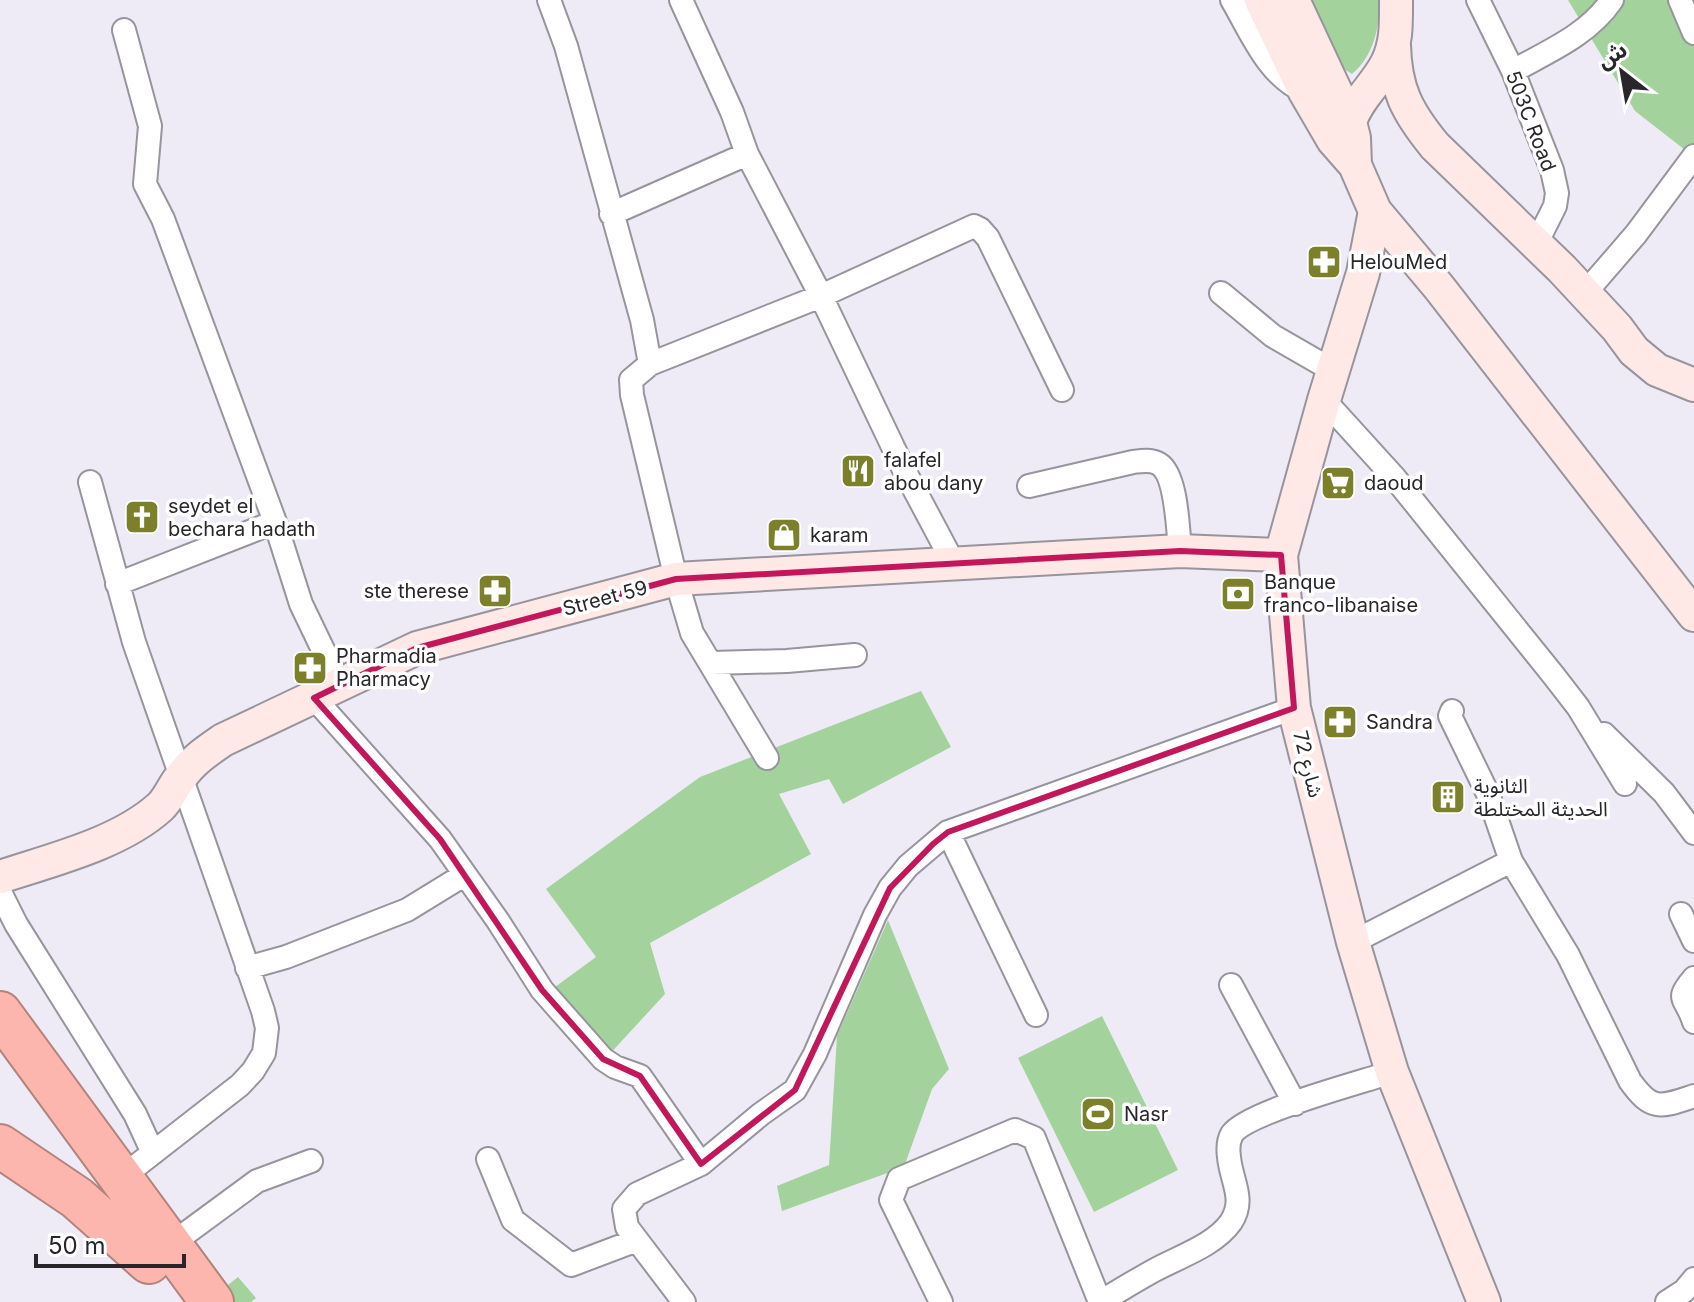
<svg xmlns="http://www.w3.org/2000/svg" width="1694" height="1302" viewBox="0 0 1694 1302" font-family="Inter,'Noto Sans Arabic',sans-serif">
<rect width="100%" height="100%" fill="#efebf6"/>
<path fill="#a4d29d" d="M1309,0h71c-1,28 -6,56 -28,74l-13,-8z
M1568,0h126v157l-59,-46z
M921,691l30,56 -108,57 -14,-25 -50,15 32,60 -161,89 15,51 -59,64 -62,-63 52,-38 -50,-68 154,-112z
M888,920l61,149 -17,20 -28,78 -122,44 -5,-25 52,-21 8,-129z
M1102,1016l76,154 -84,42 -76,-154z
M198,1244l30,41 10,-8 18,21 -5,4h-27l-36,-54z"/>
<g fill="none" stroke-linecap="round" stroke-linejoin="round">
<g stroke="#97949d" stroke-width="26">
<path id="street" d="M549,0l17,46 76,274 8,44
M681,0l51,112 15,42 74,142 83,174 50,94
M1232,0c19,32 36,76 72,91
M1478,0l35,71 39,99 5,23 -2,13 -19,38
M1680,0l14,33
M124,30l26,96 -5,58 18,35 112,303 26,82 39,81
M1513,71c36,-20 75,-36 99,-71
M611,214l136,-60
M1221,293l52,43 59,34
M1585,293l51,-59 58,-78
M1324,400l70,77 160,199 24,31 47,77
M90,482l44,160 129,369 4,17 -3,25 -11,18 -13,14 -118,92
M1029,486l104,-24c8,-1 18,-3 26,2 18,11 19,67 21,87
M117,584l158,-62
M712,663l75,-2 68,-6
M314,698l126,141 58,82 44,69 61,69 12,8 25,9 61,88
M1452,711l-2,5 38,78 23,67 57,94 62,126c22,31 31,26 64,15
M1604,734l60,59 30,40
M767,758l-75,-125 -16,-54 -44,-184 -1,-15 19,-16 171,-68 153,-70 6,3 8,9 74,152
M948,832l88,183
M0,892l16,32 119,190 18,39
M1681,914l13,27
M1353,942l158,-81
M247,968l39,-11 121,-47 57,-35
M1694,978c-20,23 -8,18 0,44
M1231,985l64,119
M488,1159l25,61 58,45 66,-25
M170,1245l87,-64 54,-20
M684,1302l-57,-75 -3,-18 13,-15 64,-30 60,-50 34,-24 20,-36 60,-139 15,-27 18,-22 40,-34 346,-124
M941,1302l-50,-102 8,-21 116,-49 19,8 66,164
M1100,1302c17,-10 35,-21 53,-31 25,-14 61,-25 78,-49 15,-23 0,-41 -2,-65 -1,-7 -1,-16 3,-23 15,-22 130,-52 160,-62
M1667,1302l17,-11 10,-12"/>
</g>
<g stroke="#97949d" stroke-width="36">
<path id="secondary" d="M1261,0l44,92 28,48 22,25 20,46 63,75 256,329
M1293,0l57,122 4,16 1,27
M1394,45c1,44 13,67 41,101l127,123 55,59 17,23 23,19 37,15
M1350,122c7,-23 26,-37 37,-59 10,-20 9,-41 9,-63
M1375,211l-12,62 -39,127 -43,155 13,153 59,234 39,130 92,230
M0,877c51,-17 119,-33 160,-70 9,-8 13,-21 21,-30 11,-16 26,-26 42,-37l194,-92 259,-69 504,-28 101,4"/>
</g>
<g stroke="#b2847f" stroke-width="46">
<path id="highway" d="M0,1013l212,289
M0,1146l77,52 72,64"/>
</g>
<use href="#street" stroke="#fff" stroke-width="22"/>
<use href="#secondary" stroke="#fee9e6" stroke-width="32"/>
<use href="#highway" stroke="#fcb6ad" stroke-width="42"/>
</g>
<path fill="none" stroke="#c2185b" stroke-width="6" stroke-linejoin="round" d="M1180,551l101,4 13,153 -346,124 -15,12 -43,44 -95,202 -94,74 -61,-88 -37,-17 -61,-69 -102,-151 -126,-141 103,-50 259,-69z"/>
<defs>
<g id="pharmacy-square" transform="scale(1.8)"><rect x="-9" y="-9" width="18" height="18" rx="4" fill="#7d802a" stroke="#fff"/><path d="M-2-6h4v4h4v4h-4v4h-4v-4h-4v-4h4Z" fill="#fff"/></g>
<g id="restaurant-square" transform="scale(1.8)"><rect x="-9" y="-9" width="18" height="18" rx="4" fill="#7d802a" stroke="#fff"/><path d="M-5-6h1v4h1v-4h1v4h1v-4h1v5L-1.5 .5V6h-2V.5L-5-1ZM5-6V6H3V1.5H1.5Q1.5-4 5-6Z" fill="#fff"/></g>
<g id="supermarket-square" transform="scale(1.8)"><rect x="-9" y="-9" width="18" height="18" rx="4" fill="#7d802a" stroke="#fff"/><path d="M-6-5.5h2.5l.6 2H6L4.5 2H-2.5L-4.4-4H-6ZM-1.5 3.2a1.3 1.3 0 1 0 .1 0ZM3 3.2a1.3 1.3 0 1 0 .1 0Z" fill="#fff"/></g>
<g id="church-square" transform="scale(1.8)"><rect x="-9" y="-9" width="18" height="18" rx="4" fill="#7d802a" stroke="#fff"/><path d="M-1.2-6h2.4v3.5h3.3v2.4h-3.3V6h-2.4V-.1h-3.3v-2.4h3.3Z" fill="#fff"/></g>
<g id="shop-square" transform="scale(1.8)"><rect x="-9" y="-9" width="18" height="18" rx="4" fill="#7d802a" stroke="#fff"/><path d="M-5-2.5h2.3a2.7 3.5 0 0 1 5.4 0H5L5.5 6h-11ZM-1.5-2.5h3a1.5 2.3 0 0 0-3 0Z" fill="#fff"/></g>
<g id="bank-square" transform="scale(1.8)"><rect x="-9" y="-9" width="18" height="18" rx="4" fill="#7d802a" stroke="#fff"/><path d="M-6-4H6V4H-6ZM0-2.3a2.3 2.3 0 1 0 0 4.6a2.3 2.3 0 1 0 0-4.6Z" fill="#fff"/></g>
<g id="building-square" transform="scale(1.8)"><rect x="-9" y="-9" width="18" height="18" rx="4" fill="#7d802a" stroke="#fff"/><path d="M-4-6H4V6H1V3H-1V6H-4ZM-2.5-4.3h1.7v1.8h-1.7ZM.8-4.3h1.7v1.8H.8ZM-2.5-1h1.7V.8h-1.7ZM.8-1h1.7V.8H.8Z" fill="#fff"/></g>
<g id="stadium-square" transform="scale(1.8)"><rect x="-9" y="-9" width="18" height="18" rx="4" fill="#7d802a" stroke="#fff"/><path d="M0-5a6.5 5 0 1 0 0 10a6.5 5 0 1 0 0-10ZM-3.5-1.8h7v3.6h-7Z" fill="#fff"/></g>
</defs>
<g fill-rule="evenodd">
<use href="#pharmacy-square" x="1324" y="262"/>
<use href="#restaurant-square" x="858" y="471"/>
<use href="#supermarket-square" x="1338" y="483"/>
<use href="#church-square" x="142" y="517"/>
<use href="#shop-square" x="784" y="535"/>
<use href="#pharmacy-square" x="495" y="591"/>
<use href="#bank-square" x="1238" y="594"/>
<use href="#pharmacy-square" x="310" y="668"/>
<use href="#pharmacy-square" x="1340" y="722"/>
<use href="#building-square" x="1448" y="797"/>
<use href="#stadium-square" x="1098" y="1114"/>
</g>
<g text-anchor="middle" stroke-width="7" stroke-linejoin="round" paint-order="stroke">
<g font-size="20" fill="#28262a" stroke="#fff">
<text transform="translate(1531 121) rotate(69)" y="7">503C Road</text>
<text transform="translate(605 598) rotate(-15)" y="7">Street 59</text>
<text transform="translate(1308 764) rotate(76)" y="7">شارع 72</text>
</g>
<g font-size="20" fill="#28262a" stroke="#fff" text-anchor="start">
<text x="1350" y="269">HelouMed</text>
<text x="884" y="467">falafel<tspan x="884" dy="23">abou dany</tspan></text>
<text x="1364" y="490">daoud</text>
<text x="168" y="513">seydet el<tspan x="168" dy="23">bechara hadath</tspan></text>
<text x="810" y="542">karam</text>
<text x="1264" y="589">Banque<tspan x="1264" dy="23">franco-libanaise</tspan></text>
<text x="469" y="598" text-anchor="end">ste therese</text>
<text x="336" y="663">Pharmadia<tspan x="336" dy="23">Pharmacy</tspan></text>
<text x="1366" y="729">Sandra</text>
<text x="1474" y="793">الثانوية<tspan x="1474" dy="23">الحديثة المختلطة</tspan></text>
<text x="1124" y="1121">Nasr</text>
</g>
</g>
<g transform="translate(1622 72) rotate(329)" stroke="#ffffff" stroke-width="6" paint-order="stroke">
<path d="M0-6L14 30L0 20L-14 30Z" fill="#28262a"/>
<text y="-12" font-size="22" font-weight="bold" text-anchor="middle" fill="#28262a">ش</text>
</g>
<path d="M36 1254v12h148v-12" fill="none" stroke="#28262a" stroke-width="4"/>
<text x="48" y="1254" font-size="24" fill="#28262a" stroke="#ffffff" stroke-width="6" paint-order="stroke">50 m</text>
</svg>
